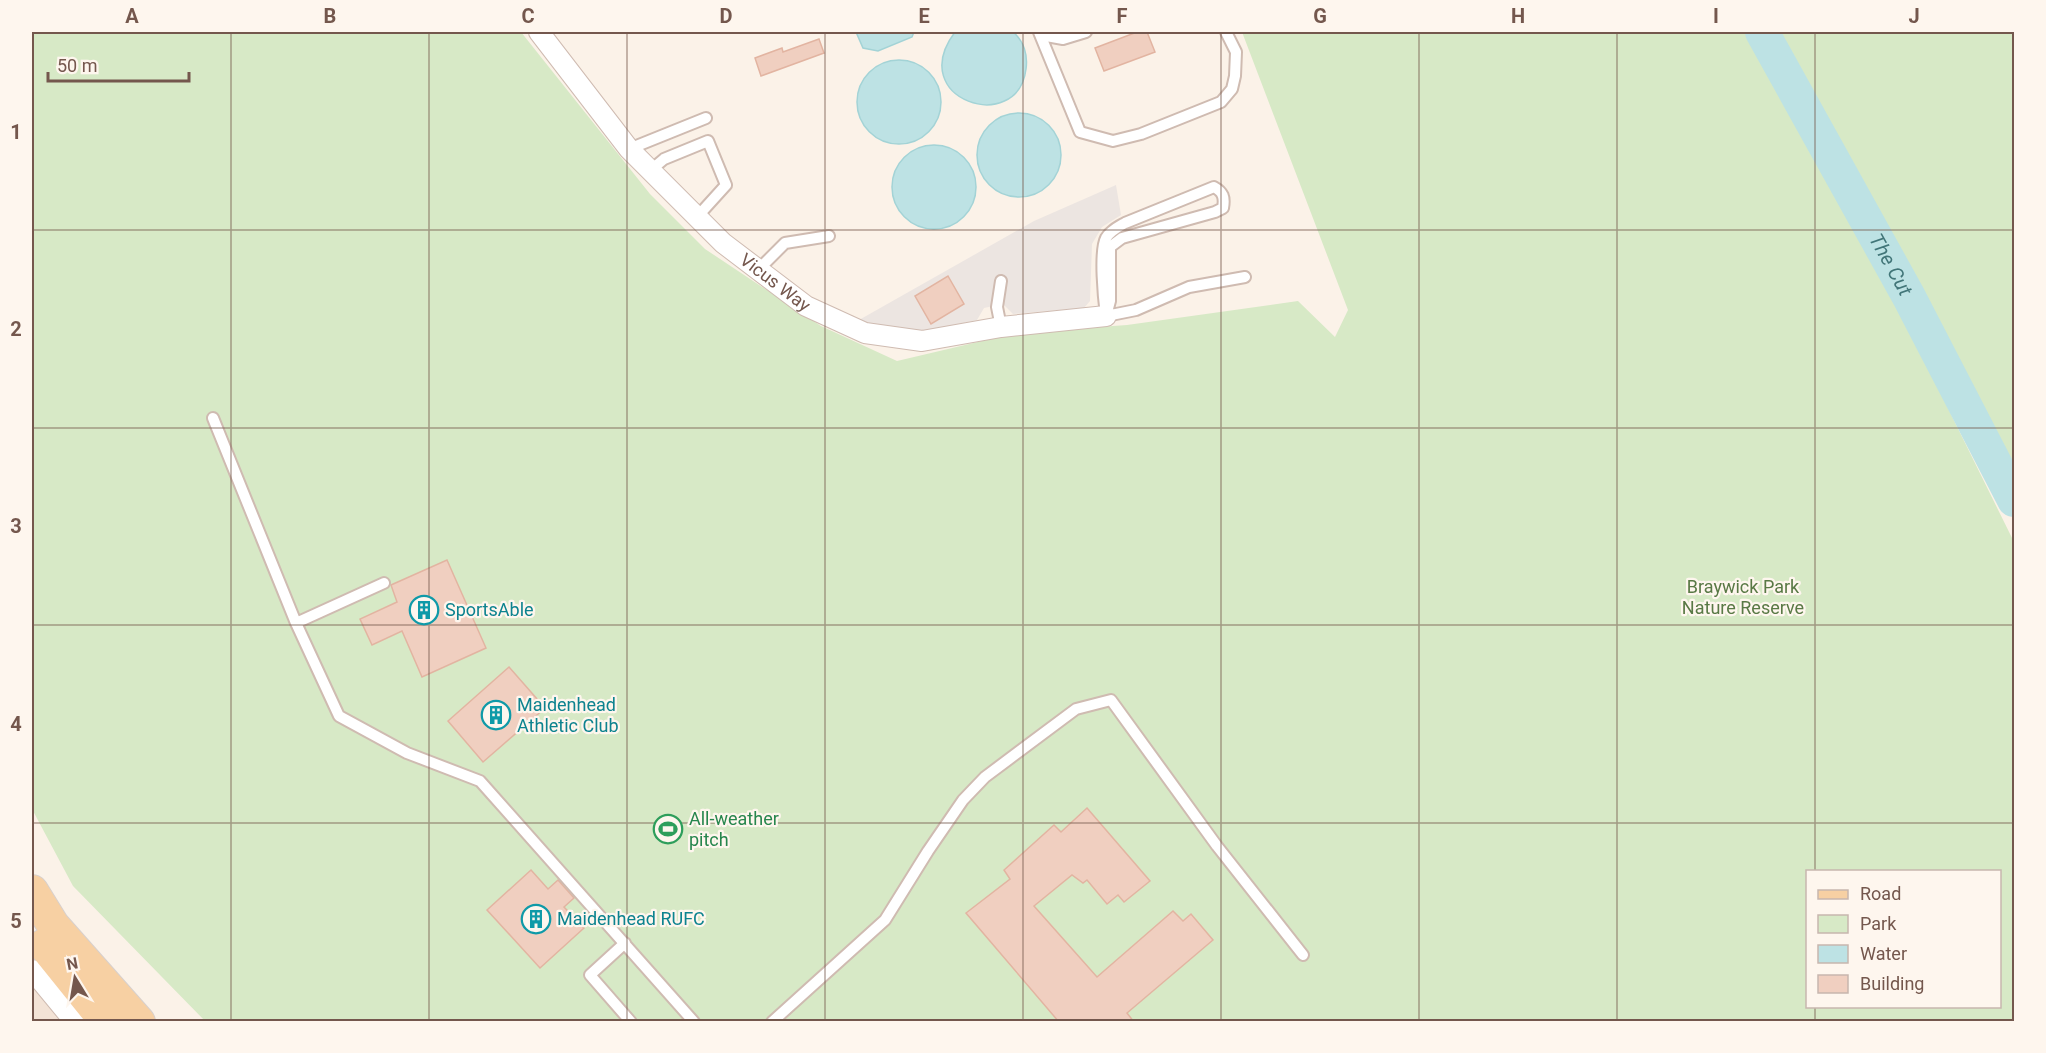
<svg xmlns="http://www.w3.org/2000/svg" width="2046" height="1053" viewBox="0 0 2046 1053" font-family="Roboto,sans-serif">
<rect width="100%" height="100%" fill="#fbf2e8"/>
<path fill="#f3e3d6" d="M32,987l29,34h-29z"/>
<path fill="#ece5e1" d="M1116,185l5,30 -19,12 -10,17 -2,57 -6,7 -71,6 -10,-10 -19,4 -7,12 -53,12 -34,-3 -31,-9 175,-99z"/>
<path fill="#d7e9c6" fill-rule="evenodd" d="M32,32h489l129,162 55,55 116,77 76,35 119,-28 111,-8 171,-24 37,36 13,-27 -106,-278h520l252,510v479h-1809l-132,-135 -41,-77zM1808,872h192v134h-192z
M1769,32h245v444l-15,-29z"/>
<path fill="#bde2e4" stroke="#a3d3d6" stroke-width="1.5" d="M856,32h58l-2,5 -34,14 -15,-3z
M955,32h58c11,9 15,23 13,37 -8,67 -122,31 -71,-37z
M857 102a42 42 0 1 1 84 0a42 42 0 1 1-84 0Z
M977 155a42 42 0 1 1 84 0a42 42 0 1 1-84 0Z
M892 187a42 42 0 1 1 84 0a42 42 0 1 1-84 0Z"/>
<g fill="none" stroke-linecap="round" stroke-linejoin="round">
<path stroke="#bde2e4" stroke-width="34" id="s1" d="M1762,32l147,265 105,203"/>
</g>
<path fill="#f0cfc0" stroke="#e2b4a1" stroke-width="1.5" d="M1137,32h10l8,20 -51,19 -9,-23z
M819,39l5,14 -63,23 -6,-18 27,-10 1,4z
M948,276l16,28 -33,20 -16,-28z
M447,560l39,88 -64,29 -20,-46 -30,14 -12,-26 37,-17 -6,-17z
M509,667l36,41 -62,54 -35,-41z
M1087,808l63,73 -26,21 -6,-7 -11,9 -20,-24 -4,3 -11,-8 -38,31 63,71 76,-66 10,10 8,-7 22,26 -86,73 7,9h-75l-93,-109 44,-34 -6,-9 50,-45 7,7z
M531,870l17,19 10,-9 16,18 -10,9 20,21 -44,40 -53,-58z"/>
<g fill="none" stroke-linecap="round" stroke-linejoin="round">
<g stroke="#cfbbb1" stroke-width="14">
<path id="service" d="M1039,32l41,100 33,9 28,-7 80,-32 11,-13 3,-13 1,-24 -10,-20
M1041,35l22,4 23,-7
M629,149l77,-31
M651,170l13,-11 44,-18 18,44 -29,32
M1214,187c9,5 11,10 9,21l-8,4 -93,26 -12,9v54l-4,15c-2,-16 -7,-65 0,-78 4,-7 12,-11 19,-15z
M759,269l26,-26 44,-7
M1001,281l-4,26 4,20
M1106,316l30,-6 53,-23 56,-10
M213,418l83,205
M384,583l-88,40 43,93 68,37 73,28 214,241
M625,943l-35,32 41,47
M772,1022l113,-102 43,-69 35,-51 22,-23 91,-68 35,-9 106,146 86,109"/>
</g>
<g stroke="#cfbbb1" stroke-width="22">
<g id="minor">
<path id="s2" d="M539,32l90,117 94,94 83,63 59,27 57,8 79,-14 105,-11"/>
<path d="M32,970l43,52"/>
</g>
</g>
<g stroke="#d8d0cd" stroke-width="34">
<path id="primary" d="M32,891l21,34 86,97
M44,945l62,77"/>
</g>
<use href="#service" stroke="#fff" stroke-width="10"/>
<use href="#minor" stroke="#fff" stroke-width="20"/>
<use href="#primary" stroke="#f7d0a3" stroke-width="32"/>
</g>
<path fill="none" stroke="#74574d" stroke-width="1.5" stroke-opacity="0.55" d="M231,32v990M429,32v990M627,32v990M825,32v990M1023,32v990M1221,32v990M1419,32v990M1617,32v990M1815,32v840M32,230h1982M32,428h1982M32,625h1982M32,823h1982M1815,1006v16"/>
<defs>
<g id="building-ring" transform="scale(1.5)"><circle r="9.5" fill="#fef6ee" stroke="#0f9aa8" stroke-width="1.5"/><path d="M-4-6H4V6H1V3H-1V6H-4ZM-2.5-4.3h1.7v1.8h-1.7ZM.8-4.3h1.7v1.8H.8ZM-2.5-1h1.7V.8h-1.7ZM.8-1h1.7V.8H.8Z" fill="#0f9aa8"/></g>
<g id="stadium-ring" transform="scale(1.5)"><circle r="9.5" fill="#fef6ee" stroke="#2e9e5b" stroke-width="1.5"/><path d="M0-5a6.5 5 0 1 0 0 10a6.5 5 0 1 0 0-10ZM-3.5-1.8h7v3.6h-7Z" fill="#2e9e5b"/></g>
</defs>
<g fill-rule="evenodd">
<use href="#building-ring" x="424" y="610"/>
<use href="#building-ring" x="496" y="715"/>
<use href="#stadium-ring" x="668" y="829"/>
<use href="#building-ring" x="536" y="919"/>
</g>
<g text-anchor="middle" stroke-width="4.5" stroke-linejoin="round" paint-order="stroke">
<g font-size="18" fill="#74574d" stroke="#fef6ee">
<text dy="6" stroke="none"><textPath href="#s2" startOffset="346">Vicus Way</textPath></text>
</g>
<g font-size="18" fill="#597945" stroke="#fef6ee">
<text x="1743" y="593">Braywick Park<tspan x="1743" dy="21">Nature Reserve</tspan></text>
</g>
<g font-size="18" fill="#0d838f" stroke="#fef6ee" text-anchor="start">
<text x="445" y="616">SportsAble</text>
<text x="517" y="711">Maidenhead<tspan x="517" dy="21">Athletic Club</tspan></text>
<text x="557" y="925">Maidenhead RUFC</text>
</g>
<g font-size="18" fill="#27864d" stroke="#fef6ee" text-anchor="start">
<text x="689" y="825">All-weather<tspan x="689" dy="21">pitch</tspan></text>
</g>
<g font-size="20" font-style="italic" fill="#417578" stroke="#fef6ee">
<text dy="7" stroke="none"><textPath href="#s1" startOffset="266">The Cut</textPath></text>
</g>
</g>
<rect width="2046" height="1053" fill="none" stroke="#fef6ee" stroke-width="66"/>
<rect x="1806" y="870" width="195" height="138" fill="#fef6ee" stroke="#c7b6ae" stroke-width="1.5"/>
<rect x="1818" y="890" width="30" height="9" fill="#f7d0a3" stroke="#c7b6ae" stroke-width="1.5"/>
<text x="1860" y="900" font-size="18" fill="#74574d">Road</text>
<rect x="1818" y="915" width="30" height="18" fill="#d7e9c6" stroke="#c7b6ae" stroke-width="1.5"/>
<text x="1860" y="930" font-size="18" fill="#74574d">Park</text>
<rect x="1818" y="945" width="30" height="18" fill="#bde2e4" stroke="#c7b6ae" stroke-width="1.5"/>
<text x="1860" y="960" font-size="18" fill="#74574d">Water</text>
<rect x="1818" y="975" width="30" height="18" fill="#f0cfc0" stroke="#c7b6ae" stroke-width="1.5"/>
<text x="1860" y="990" font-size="18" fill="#74574d">Building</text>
<g transform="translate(75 978) rotate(349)" stroke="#fef6ee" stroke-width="4.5" paint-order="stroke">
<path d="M0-4.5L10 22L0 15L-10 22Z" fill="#74574d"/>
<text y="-9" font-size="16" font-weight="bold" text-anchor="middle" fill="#74574d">N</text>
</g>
<path d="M48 72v9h141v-9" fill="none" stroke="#74574d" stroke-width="3"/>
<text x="57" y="72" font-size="18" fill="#74574d" stroke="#fef6ee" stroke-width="4.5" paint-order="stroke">50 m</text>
<rect x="33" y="33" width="1980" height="987" fill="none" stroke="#74574d" stroke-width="2"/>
<g font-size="20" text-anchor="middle" font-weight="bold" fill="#74574d">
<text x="132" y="23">A</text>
<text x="330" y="23">B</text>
<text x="528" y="23">C</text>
<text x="726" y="23">D</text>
<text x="924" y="23">E</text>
<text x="1122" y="23">F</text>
<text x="1320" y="23">G</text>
<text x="1518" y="23">H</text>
<text x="1716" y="23">I</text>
<text x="1914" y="23">J</text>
<text x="16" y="139">1</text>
<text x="16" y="336">2</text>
<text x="16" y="533">3</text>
<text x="16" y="731">4</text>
<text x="16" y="928">5</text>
</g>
</svg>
